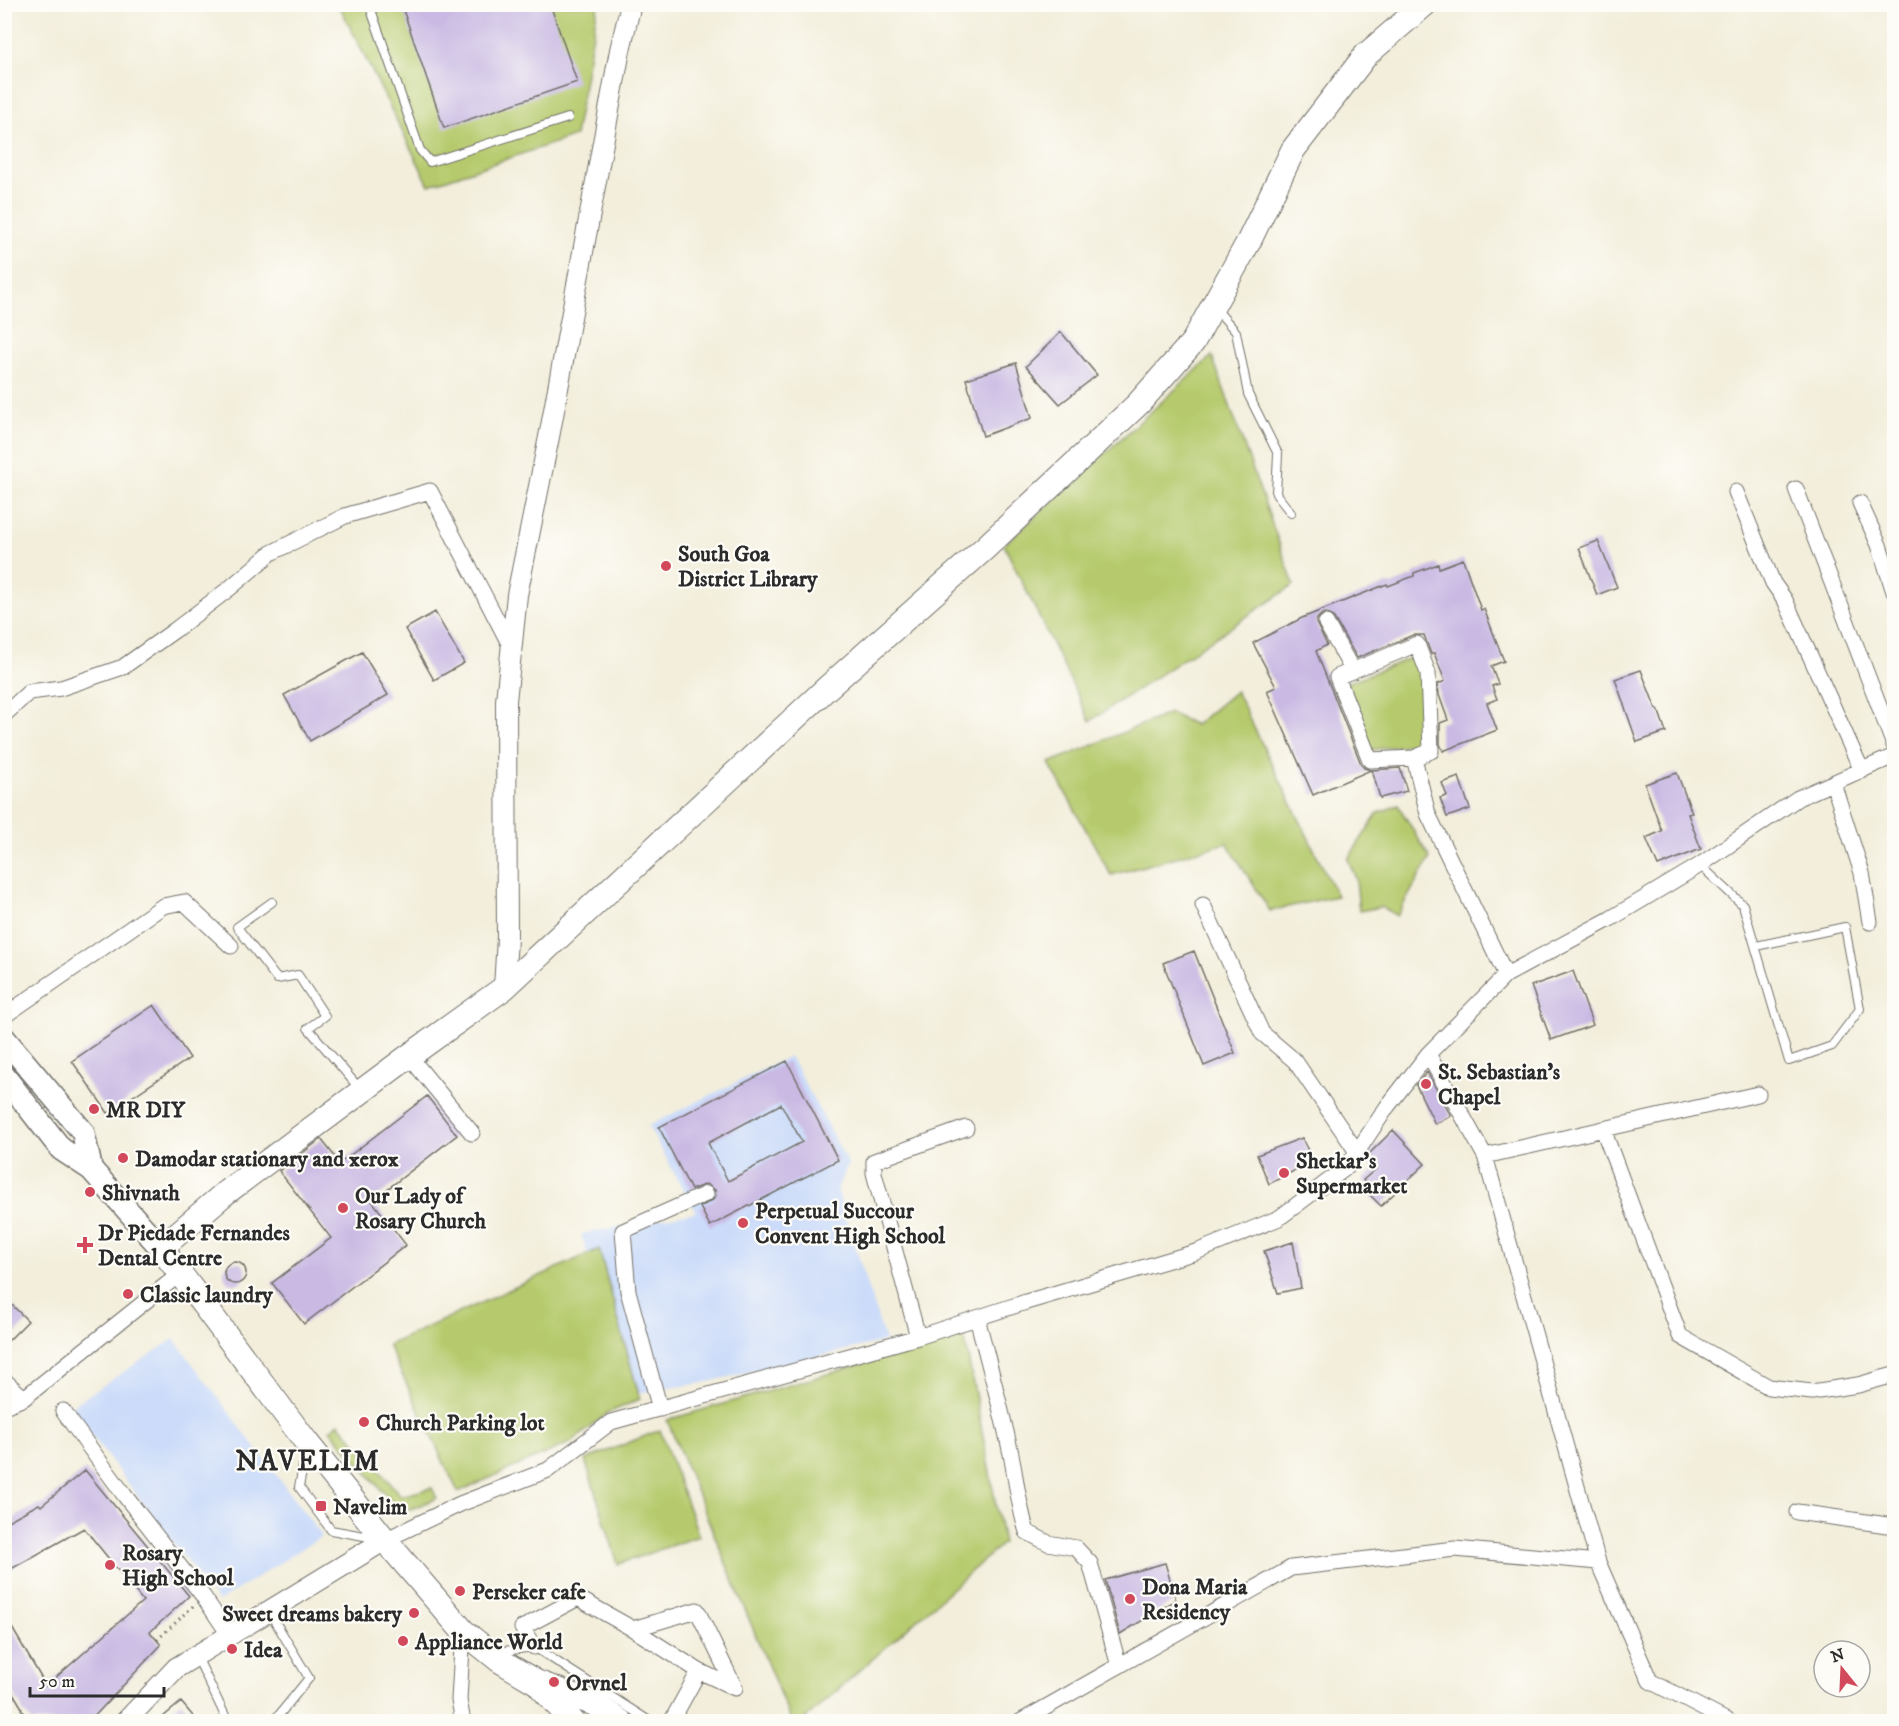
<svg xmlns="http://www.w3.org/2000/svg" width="1899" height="1726" viewBox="0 0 1899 1726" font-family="'IM FELL DW Pica',serif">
<rect width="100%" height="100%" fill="#fdfcf7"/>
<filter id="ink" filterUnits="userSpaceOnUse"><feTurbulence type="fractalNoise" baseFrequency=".0167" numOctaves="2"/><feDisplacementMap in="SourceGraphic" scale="12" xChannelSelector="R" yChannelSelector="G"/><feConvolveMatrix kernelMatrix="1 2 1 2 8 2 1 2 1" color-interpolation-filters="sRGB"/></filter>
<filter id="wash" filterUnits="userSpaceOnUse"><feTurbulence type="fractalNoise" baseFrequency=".008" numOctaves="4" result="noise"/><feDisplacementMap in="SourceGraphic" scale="24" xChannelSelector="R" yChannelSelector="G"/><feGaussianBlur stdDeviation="1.35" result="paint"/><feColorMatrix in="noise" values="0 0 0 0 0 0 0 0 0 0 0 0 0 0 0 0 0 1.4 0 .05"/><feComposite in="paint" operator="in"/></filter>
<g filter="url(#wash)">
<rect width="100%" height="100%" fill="#f3eedb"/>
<path fill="#cbdbf9" d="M790,1056l58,108 -11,25 48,152 -182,42 -68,10 -54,-159 115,-22 -48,-86z
M174,1339l148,197 -104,66 -148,-195z"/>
<path fill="#b6ca6d" stroke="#707a4c" stroke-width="1.5" d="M339,5h259l-23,131 -146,49z
M1212,356l82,229 -204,136 -86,-176z
M1414,657l10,16 -5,67 -5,4 -43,6 -25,-67z
M1236,691l101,205 -67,15 -43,-68 -116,32 -62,-112 121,-50 25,12z
M1398,805l32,53 -33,58 -16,-9 -22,4 -3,-32 -8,-20 30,-46z
M599,1249l41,150 -32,14 -36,29 -114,50 -70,-147z
M964,1335l39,208 -200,178h-12l-124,-301z
M339,1423l62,73 31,-8 5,10 -26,11 -14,-1 -67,-78z
M660,1430l39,106 -81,28 -33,-104z"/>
<g id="blocks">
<path fill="#c9b9e3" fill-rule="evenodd" d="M401,4h149l27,78 -133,46z
M1061,332l36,43 -37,29 -34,-38z
M1016,363l16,55 -49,18 -17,-57z
M1598,541l19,46 -20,8 -18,-47z
M1463,559l18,51 3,-1 20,52 -13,5 7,18 -6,2 5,13 -10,4 10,27 -54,21 -3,-7v-21l8,-3 -9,-25 -1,-11 7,-3 -11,-28 -3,1 -7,-19h-11l-56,23 -23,-40 -7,-5 -5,1 -5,5 -1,4 11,22 -11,6 45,113 3,4 7,2 -58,25 -46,-104 9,-4 -23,-44 49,-25 85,-34 1,2 26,-10v-3l24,-9 1,4z
M435,612l29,51 -30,17 -29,-51z
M362,652l26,43 -78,46 -26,-46z
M1641,670l15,39h2l8,23 -29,10 -22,-63z
M1400,768l7,23 -27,7 -8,-28z
M1677,773l15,40 -4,1 13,35 -43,17 -12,-28 16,-7 -17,-47z
M1459,777l11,32 -23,8 -7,-19 7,-2 -5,-13z
M1194,951l41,102 -31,13 -41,-103z
M1573,971l20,54 -42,15 -20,-54z
M154,1005l36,53 -82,55 -36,-52z
M787,1061l51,99 -128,66 -10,-19 13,-7 3,-4 -1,-6 -9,-6 -15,6 -32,-63zM781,1104l21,38 -74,39 -20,-38z
M1427,1072l24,44 -16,8 -19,-39z
M427,1096l30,39 -85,66 34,44 -102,79 -32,-41 59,-45 -52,-67 42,-32 19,24z
M1393,1130l32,34 -44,42 -12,-12 4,-4 -10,-10 13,-11 -11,-11z
M1302,1138l11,23 -44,23 -12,-29z
M1293,1242l8,46 -23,5 -14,-42z
M224 1273a11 11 0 1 1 22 0a11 11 0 1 1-22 0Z
M4,1297l24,24 -24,24z
M85,1470l104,126 -39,36 11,13 -72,77h-57l-11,-13 1,-1 -18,-30v-64l42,72 97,-85 -59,-73 -80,45v-50l35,-19 2,2z
M1165,1563l11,37 -56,34 -15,-54z
M181,1702l17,20h-41z"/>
</g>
</g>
<g filter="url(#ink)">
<use href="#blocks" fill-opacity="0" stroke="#716f69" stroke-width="1.5"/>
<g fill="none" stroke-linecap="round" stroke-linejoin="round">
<g stroke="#716f69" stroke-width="10">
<path id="service" d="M369,4l51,146 10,12 138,-44
M1216,309l20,23 12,62 30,60 -2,40 15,19
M1700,865l43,40 46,156 43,-15 28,-37 -15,-82 -89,19
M272,902l-35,25 40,52 21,-4 27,41 -17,12 51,60
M306,1451l-7,36 32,43 44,8
M270,1613l39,65 -30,37 -9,7
M497,1652l37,-5 117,75
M197,1657l31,65"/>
</g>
<g stroke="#716f69" stroke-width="17">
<path id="minor" d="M1796,489l98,256
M1736,492l37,91 12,17 77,171
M1860,503l19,42 15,47
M1326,623l27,48
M4,715l25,-23 32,-4 62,-21 52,-37 55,-42 41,-35 74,-37 85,-25 82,158
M1414,758l17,-7 -3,-78 -11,-29 -80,33 33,83 44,-2 14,56 78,161
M1833,783l29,90 8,49
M1203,905l59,128 33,28 62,91
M4,1016l159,-110 21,-4 47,44
M1428,1054l57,102 113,406 52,119 79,41
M409,1056l63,77
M1603,1129l77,207 89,51 43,5 46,-7 36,-10
M1485,1156l273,-62
M977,1318c12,45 24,90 34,136 5,26 8,53 16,78l21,11 28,5 14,15 29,103
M918,1337l-44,-164v-12l92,-33
M4,1380l20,18
M4,1406l20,-8 157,-125
M660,1409l-32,-118 -5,-60 83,-37
M63,1411l62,85 78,100 27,40
M1797,1512l97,14
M385,1540l75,-36 88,-34 63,-48 307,-85 108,-35 170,-50 83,-34 68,-51 40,-60 41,-53 78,-79 104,-56 90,-54 98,-67 96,-42
M697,1610l38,78 -36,-17 -66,-42z
M463,1631l-4,69 4,22
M534,1647l-12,-19 56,-30 55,31
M671,1722l28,-51
M1020,1722l271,-154 164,-19 143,13"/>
</g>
<g stroke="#716f69" stroke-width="22">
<path id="tertiary" d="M504,988l3,-50 -1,-237 11,-106 33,-163 70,-382 11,-46
M125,1722l51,-54 209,-128"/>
</g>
<g stroke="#716f69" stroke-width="25">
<path id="secondary" d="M4,1038l79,94 8,37
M4,1076l57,73 30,20 70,79"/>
</g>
<g stroke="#716f69" stroke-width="26">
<path id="primary" d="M540,1686l33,36
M621,1722l-26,-18 -59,-22 -37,-22 -36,-29 -78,-91 -78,-97 -146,-195 63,-54 181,-135 99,-71 322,-299 160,-142 152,-143 55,-62 56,-101 44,-91 73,-95 59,-51"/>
</g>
<path stroke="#716f69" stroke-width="3" stroke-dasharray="1.5 4.5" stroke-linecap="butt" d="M157,1640l36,-34"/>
<use href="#service" stroke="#fff" stroke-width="8"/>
<use href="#minor" stroke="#fff" stroke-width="15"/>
<use href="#tertiary" stroke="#fff" stroke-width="20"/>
<use href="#secondary" stroke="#fff" stroke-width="22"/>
<use href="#primary" stroke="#fff" stroke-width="24"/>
</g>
</g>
<g fill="#d1495b" stroke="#fdfcf7" stroke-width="2">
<circle cx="666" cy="566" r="6"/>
<circle cx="1426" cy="1084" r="6"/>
<circle cx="94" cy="1109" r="6"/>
<circle cx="123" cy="1158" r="6"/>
<circle cx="1284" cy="1173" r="6"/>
<circle cx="90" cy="1192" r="6"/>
<circle cx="343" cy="1208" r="6"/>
<circle cx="743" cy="1223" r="6"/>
<path d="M82 1236h6v6h6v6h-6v6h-6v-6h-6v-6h6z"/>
<circle cx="128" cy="1294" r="6"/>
<circle cx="364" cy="1422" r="6"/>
<rect x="315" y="1500" width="12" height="12" rx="3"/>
<circle cx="110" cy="1565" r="6"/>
<circle cx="460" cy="1591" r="6"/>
<circle cx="1130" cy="1599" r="6"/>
<circle cx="414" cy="1613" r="6"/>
<circle cx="403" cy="1641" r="6"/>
<circle cx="232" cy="1649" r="6"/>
<circle cx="554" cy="1682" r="6"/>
</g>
<g text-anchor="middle" stroke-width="4.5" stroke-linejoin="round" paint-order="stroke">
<g font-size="22" font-weight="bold" fill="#2b2b2b" stroke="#fdfcf7" text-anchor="start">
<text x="678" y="561">South Goa<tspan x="678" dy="25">District Library</tspan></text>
<text x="1438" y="1079">St. Sebastian's<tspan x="1438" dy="25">Chapel</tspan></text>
<text x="106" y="1117">MR DIY</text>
<text x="135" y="1166">Damodar stationary and xerox</text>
<text x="1296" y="1168">Shetkar's<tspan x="1296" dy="25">Supermarket</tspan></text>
<text x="102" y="1200">Shivnath</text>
<text x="355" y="1203">Our Lady of<tspan x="355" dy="25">Rosary Church</tspan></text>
<text x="755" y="1218">Perpetual Succour<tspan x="755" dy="25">Convent High School</tspan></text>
<text x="98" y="1240">Dr Piedade Fernandes<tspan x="98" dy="25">Dental Centre</tspan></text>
<text x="140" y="1302">Classic laundry</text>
<text x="376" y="1430">Church Parking lot</text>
<text x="333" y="1514">Navelim</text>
<text x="122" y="1560">Rosary<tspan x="122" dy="25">High School</tspan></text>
<text x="1142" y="1594">Dona Maria<tspan x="1142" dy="25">Residency</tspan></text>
<text x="472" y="1599">Perseker cafe</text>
<text x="402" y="1621" text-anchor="end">Sweet dreams bakery</text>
<text x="415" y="1649">Appliance World</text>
<text x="244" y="1657">Idea</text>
<text x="566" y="1690">Orvnel</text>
</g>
<g font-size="28" font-weight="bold" letter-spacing="1.5" fill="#2b2b2b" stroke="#fdfcf7">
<text x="308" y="1470">NAVELIM</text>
</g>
</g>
<rect width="1899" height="1726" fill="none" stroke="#fdfcf7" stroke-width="24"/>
<g transform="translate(1842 1669) rotate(342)"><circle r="28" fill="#fdfcf7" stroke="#a9a8a5" stroke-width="1.5"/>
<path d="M0-4.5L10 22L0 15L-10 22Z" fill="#d1495b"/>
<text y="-9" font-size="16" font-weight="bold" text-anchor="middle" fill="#2b2b2b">N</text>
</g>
<path d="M30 1687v9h134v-9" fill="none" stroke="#2b2b2b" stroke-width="3"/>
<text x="39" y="1687" font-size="18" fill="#2b2b2b" stroke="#fdfcf7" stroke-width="4.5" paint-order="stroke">50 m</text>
</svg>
